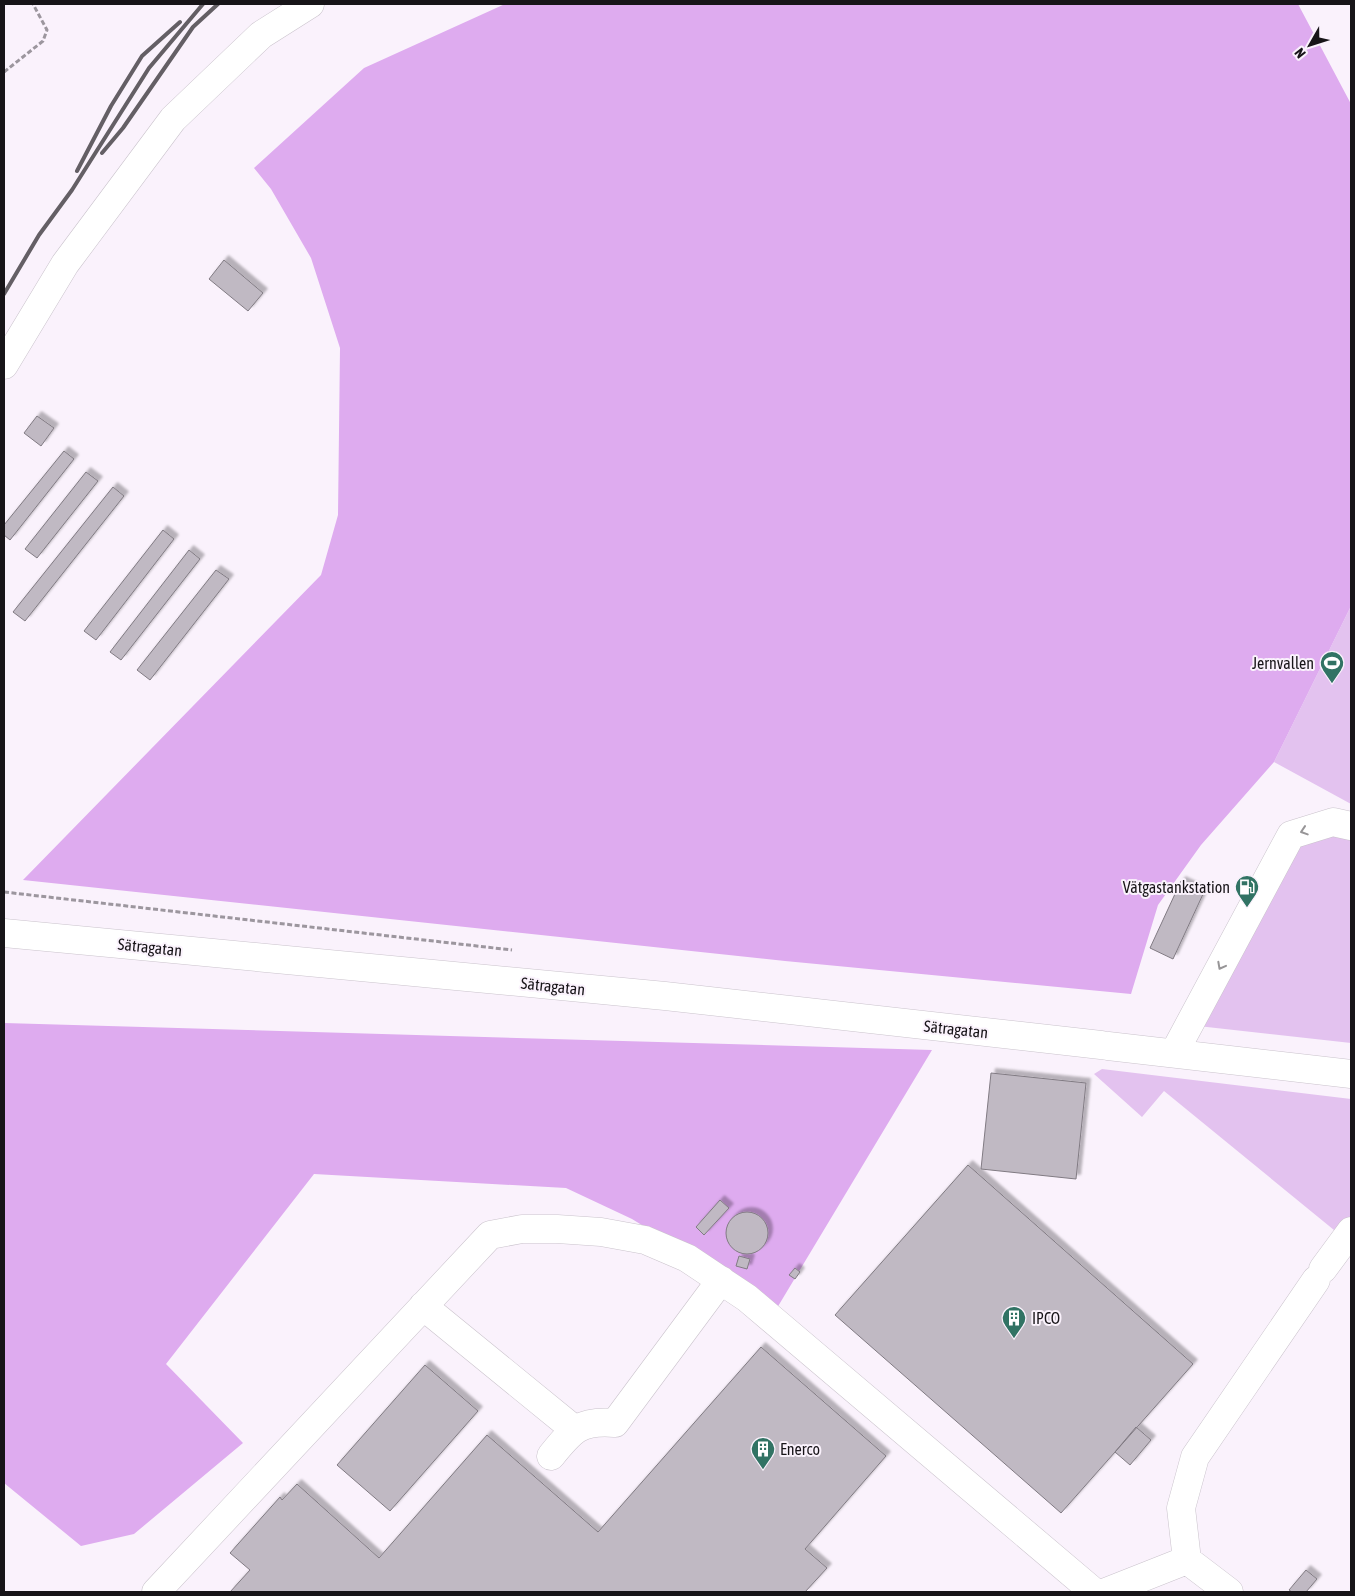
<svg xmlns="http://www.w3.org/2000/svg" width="1355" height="1596" viewBox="0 0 1355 1596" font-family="'Asap Condensed',sans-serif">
<defs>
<filter id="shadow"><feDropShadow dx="4.5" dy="-4.5" stdDeviation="1" flood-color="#0004"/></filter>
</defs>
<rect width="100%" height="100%" fill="#faf2fc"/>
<path fill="#e3c2ef" d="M1351,606v198l-77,-42z
M1351,826v217l-162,-18 102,-190z
M1102,1069l249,30v132l-6,8 -181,-148 -22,26 -48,-43z"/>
<path fill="#deabef" d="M505,4h793l53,100v502l-77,156 -73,83 -43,60 -27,89 -346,-33 -762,-81 298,-305 17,-60 2,-167 -29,-90 -40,-69 -17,-21 110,-100z
M4,1023l928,27 -155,258 -145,-89 -66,-31 -252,-14 -148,190 77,79 -109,91 -53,12 -77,-63z"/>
<path fill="#c0b9c3" stroke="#817b83" filter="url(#shadow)" d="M224,260l39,33 -15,18 -39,-32z
M37,416l17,12 -13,18 -17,-13z
M64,451l10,8 -64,81 -6,-5v-10z
M86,472l12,9 -61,77 -12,-9z
M113,487l11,9 -99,125 -12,-9z
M163,530l11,9 -78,101 -12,-9z
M189,550l11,9 -79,101 -11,-8z
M216,570l13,9 -79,101 -13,-10z
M1181,881l23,11 -31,67 -23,-11z
M991,1073l95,10 -10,96 -95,-10z
M968,1165l225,199 -132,149 -226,-198z
M720,1200l9,8 -25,27 -8,-8z
M726 1233a21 21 0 1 1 42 0a21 21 0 1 1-42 0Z
M739,1256l11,3 -3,10 -11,-3z
M795,1268l5,4 -5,7 -6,-4z
M761,1347l125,109 -81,93 22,19 -22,24h-575l20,-22 -20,-17 50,-56 2,3 15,-16 82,74 108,-123 111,97z
M425,1365l53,46 -88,100 -53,-46z
M1136,1427l15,13 -21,25 -15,-13z
M1306,1570l11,9 -11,13h-14l-3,-2z"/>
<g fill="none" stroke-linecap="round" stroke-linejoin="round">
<g stroke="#cac3cc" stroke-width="29">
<path id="minor" d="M4,365l61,-101 108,-145 88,-84 49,-31
M4,933l661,63 436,49
M1108,1046l243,28
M1174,1053l117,-218 42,-13 18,4
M1323,1269l28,-38
M423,1306l152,124
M551,1456c21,-26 29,-36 64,-33l106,-143
M1187,1560l42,32
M156,1592l334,-357 32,-6h35l44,3 44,8 42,18 60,40 347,294
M1106,1592l81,-32 -6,-52 14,-51 121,-177"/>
</g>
<path stroke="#9c969e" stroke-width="3" stroke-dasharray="5 2.5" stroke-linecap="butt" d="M4,72l39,-31 4,-11 -14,-26
M4,892l508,58"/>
<use href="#minor" stroke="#fff" stroke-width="28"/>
<path stroke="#645f65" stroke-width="4" d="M102,153l21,-25 70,-101 25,-23
M77,171l34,-65 31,-50 38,-34
M4,294l35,-59 33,-45 77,-122 54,-64"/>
</g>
<defs><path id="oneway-chevron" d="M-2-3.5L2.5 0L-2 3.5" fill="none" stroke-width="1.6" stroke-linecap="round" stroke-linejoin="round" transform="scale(1.25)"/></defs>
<g stroke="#979597">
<use href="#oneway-chevron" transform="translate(1304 831) rotate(162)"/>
<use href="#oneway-chevron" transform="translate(1221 966) rotate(118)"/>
</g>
<defs>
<g id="stadium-pin" transform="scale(1.25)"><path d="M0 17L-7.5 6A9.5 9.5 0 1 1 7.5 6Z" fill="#317364" stroke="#faf2fc"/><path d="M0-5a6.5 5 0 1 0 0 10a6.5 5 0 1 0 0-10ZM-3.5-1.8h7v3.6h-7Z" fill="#fff"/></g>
<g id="fuel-pin" transform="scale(1.25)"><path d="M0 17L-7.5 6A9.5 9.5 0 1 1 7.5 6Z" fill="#317364" stroke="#faf2fc"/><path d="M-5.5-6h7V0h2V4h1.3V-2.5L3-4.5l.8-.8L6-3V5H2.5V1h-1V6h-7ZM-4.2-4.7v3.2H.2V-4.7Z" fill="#fff"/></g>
<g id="building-pin" transform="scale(1.25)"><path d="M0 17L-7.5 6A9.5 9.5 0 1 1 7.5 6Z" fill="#317364" stroke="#faf2fc"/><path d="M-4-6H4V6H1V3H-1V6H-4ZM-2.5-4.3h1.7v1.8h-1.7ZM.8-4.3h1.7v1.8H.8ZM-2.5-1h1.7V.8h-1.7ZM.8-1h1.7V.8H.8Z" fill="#fff"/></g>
</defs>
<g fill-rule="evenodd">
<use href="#stadium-pin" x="1332" y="663"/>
<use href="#fuel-pin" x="1247" y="887"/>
<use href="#building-pin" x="1014" y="1318"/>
<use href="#building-pin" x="763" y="1449"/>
</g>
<g text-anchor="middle" stroke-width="4" stroke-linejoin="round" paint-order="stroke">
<g font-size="16" fill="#171418" stroke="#faf2fc" text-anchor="end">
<text x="1314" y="669">Jernvallen</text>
<text x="1230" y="893">Vätgastankstation</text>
<text x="1032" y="1324" text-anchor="start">IPCO</text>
<text x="780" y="1455" text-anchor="start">Enerco</text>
</g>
<g font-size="16" fill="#171418" stroke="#faf2fc">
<text transform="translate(150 947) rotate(6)" y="6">Sätragatan</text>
<text transform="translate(553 986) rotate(6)" y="6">Sätragatan</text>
<text transform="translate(956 1029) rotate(6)" y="6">Sätragatan</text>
</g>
</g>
<rect width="1355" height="1596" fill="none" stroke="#171418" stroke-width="10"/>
<g transform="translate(1310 45) rotate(231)" stroke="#faf2fc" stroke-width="4" paint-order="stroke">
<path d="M0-4L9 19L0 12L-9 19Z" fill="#171418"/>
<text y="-8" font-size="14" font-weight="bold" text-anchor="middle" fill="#171418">N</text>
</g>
</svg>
